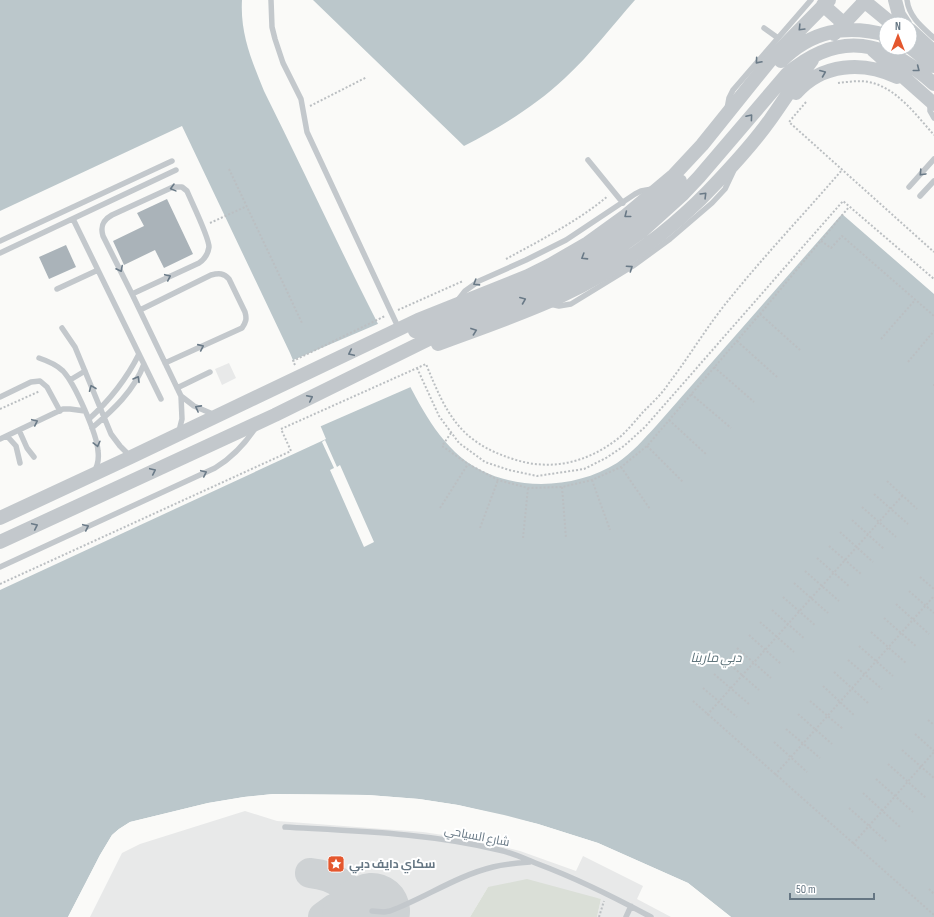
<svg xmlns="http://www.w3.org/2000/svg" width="934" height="917" viewBox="0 0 934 917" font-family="'Sofia Sans Condensed',Cairo,sans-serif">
<rect width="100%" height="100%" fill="#fafaf8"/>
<path fill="#e8e9e9" d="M229,363l7,15 -14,7 -7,-16z
M245,811l32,10 146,11 47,7 50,12 56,20 7,-15 60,30 -6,13 34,18h-74l4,-18 -113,-12 -18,30h-380l32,-64 18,-9z"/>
<path fill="#dadfd7" d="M527,879l74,20 -4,18h-127l18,-30z"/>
<path fill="#bbc7cb" d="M0,0h242c-2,34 10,61 22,91 43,86 83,174 127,258 19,36 35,75 64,103 42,40 114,41 162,11 15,-10 27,-24 39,-37l186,-212 92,80v623h-203l-43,-34 -90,-40 -60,-19 -34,-9 -46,-10 -39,-6 -51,-4 -95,-1 -29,3 -36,6 -78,19 -11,7 -7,6 -12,20 -32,62h-68v-327l326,-151 -36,-86 -108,-227 -182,85z
M313,0h322c-22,25 -45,55 -70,78 -31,29 -63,48 -101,68z"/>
<path fill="#fafaf8" d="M380,323l33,63 -94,41 -28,-66z
M325,440l12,27 3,-2 34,77 -10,5 -34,-77 4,-2 -12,-26z
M273,794l95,1 51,4 39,6 80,19 60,19 90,40 43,34h-3l-41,-32 -90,-40 -59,-19 -81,-19 -39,-6 -50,-4 -95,-1 -28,3 -36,6 -78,19 -11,6 -6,7 -7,10 -37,70h-2l32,-62 12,-20 7,-6 11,-7 78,-19 36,-6z"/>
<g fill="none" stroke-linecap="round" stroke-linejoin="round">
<path stroke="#ced2d4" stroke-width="30" d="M310,873c22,2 54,17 44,44
M323,917l11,-8 17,-6 7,4 4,10"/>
<path stroke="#ced2d4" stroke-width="76" d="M360,917l12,-6"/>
</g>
<path fill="#aab3b9" d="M167,199l26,55 -29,14 -9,-18 -31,15 -11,-24 31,-15 -7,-13z
M66,245l10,22 -27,12 -10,-22z"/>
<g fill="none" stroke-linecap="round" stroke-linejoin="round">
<path stroke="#bbbfc2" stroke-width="2" stroke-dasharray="2 2" stroke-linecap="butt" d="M838,83c10,-1 21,-3 31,-1 28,6 47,33 65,53
M806,102l-17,20 145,130
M310,106l57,-29
M229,169l73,154
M210,223l37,-17
M821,241l10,7 11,-12 92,80
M506,259c35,-19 72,-38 102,-63
M398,310l65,-29
M760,314l40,36
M881,339l34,-39
M737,341l40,36
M908,362l26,-31
M295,365l-2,-4 92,-45
M714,367l40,35
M417,368l22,48 20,27 26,19 24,8 28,6 47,-7 22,-11 18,-12 21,-19 198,-226 91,78
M933,385h1
M691,394l40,34
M0,409l40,-18
M669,420l38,35
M281,429l145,-65c20,49 33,78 87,95 39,13 76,3 107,-22 8,-7 16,-17 23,-25 9,-9 19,-18 26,-29 20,-26 37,-55 58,-81 36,-45 77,-88 115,-132
M451,433l-9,13 26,18 30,16 30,8 34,-1 30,-7 29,-13 26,-21 113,-132 89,-107
M647,446l36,36
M621,467l29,42
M592,480l18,50
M887,481l30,28
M562,487l4,51
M874,494l34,30
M862,507l34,30
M440,508l28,-44
M852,520l32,29
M480,528l18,-48
M840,532l33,30
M523,538l5,-50
M829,546l32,28
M817,558l33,29
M805,571l34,30
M920,577l14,12
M794,583l34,30
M0,584l291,-133 -10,-22
M909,591l25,22
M783,597l33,29
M896,604l33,30
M772,610l33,29
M884,618l33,29
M760,622l34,30
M871,632l35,31
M749,635l32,29
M859,646l34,30
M737,648l34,30
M725,660l34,30
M848,660l34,29
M834,672l34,31
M714,674l35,30
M823,686l32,30
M703,688l34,29
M693,701l241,214
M810,701l33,28
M798,714l34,30
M707,715l196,-220
M928,720l6,5
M786,729l34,29
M915,734l19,17
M774,742l33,30
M902,750l32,28
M888,764l38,34
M775,775l159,-179
M876,779l37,33
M863,793l37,34
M849,808l38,34
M853,844l81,-92
M929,889l5,5
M599,917l5,-16"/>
<path stroke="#c3c8cc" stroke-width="5.5" d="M271,0l1,27 3,12 8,24 18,36 6,33 92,197
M907,0c2,17 15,27 27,38
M764,28l14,10
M930,103v8l4,7
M727,109l2,-11 4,-8 78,-90
M588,160l35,43
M909,187l25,-28
M920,196l14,-15
M73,219l88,180
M0,241l172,-80
M0,253l176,-83
M57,289l41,-19
M132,294l67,-31c6,-4 9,-9 10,-16 0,-10 -17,-44 -22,-56l-5,-4h-9l-61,28c-9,5 -12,11 -9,21l29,58 49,102 1,23 -3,12
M458,300l7,-9 14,-10 47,-21 40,-20 69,-46 6,-3 11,-2
M550,304l9,2 12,-2 62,-38 37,-27 42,-36 13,-14 8,-17
M140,310l71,-35c8,-2 13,-2 18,4l16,33c2,7 1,10 -3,16l-77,35
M62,328l13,19 36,87 9,12 11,11
M39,358c9,3 17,6 24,13 12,13 34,63 35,80 1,7 0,14 -4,21
M70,380l15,-9
M177,388l33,-16
M181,396l13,10 21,9
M0,397l31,-15 9,-1 7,6 13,24
M89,419c21,-19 37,-39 50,-65
M92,428c21,-18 42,-37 52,-64
M19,430l8,18 7,9
M7,436l9,10 4,17
M0,439l63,-30h7l15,2
M0,567l215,-99c18,-11 30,-24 41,-41
M285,827c70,4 145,6 214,23 14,3 26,9 39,14 40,15 76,33 113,53
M372,911l12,1 6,-1c35,-13 66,-35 103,-44 12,-3 24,-4 37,-5
M626,917l5,-11"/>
<path stroke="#c3c8cc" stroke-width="14" d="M863,0l29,24
M895,0l4,15 6,9
M823,5l28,25
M910,30l24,22
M834,34l32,-34
M910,47l24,19
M873,50l61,54
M781,61c30,-30 64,-37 105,-26
M796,93c26,-30 67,-32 101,-16
M415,331l96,-37 47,-22 50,-31 24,-17 48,-43
M438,344c40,-15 82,-29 121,-47 60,-28 115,-68 160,-117 18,-19 36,-39 51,-60 14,-20 27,-40 42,-60
M0,518l131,-61 287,-137 110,-44 22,-11 38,-22 36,-26 50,-42 28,-30 70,-87 57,-58
M0,542l275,-127 160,-79 104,-42 54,-28 49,-35 41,-37 16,-17 88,-103c53,-45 99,-33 147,10"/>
</g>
<defs><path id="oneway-chevron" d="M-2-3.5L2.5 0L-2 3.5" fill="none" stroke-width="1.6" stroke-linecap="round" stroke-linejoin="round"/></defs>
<g stroke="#6a7a87">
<use href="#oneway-chevron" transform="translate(801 28) rotate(134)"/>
<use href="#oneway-chevron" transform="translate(758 61) rotate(131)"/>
<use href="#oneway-chevron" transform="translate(917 69) rotate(38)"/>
<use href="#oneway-chevron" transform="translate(823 73) rotate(-22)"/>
<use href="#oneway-chevron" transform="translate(750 117) rotate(-50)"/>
<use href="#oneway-chevron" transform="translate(922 173) rotate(133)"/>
<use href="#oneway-chevron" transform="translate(173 188) rotate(165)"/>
<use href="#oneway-chevron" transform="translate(704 195) rotate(-45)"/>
<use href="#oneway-chevron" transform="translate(627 215) rotate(142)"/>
<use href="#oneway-chevron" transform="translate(584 257) rotate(148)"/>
<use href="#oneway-chevron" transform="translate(630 268) rotate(-34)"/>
<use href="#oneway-chevron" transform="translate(120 269) rotate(63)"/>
<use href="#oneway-chevron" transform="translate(168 277) rotate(-25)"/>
<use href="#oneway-chevron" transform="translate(476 283) rotate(148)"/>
<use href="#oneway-chevron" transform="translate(523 300) rotate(-22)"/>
<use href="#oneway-chevron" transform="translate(474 331) rotate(-20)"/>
<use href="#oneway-chevron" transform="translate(201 347) rotate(-24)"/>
<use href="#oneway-chevron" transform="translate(351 353) rotate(155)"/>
<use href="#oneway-chevron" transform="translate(137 379) rotate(-60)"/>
<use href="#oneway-chevron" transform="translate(92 388) rotate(-112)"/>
<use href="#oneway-chevron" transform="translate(310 398) rotate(-26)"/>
<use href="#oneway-chevron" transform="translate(198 408) rotate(-152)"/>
<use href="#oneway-chevron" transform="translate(35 422) rotate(-25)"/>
<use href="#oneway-chevron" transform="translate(97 444) rotate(76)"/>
<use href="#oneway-chevron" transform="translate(153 471) rotate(-25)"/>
<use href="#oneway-chevron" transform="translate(204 473) rotate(-25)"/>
<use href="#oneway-chevron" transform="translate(35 526) rotate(-25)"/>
<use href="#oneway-chevron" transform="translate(86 527) rotate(-25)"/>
</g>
<defs>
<g id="sight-square" transform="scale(0.9)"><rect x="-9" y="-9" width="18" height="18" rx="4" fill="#e4572e" stroke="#fff"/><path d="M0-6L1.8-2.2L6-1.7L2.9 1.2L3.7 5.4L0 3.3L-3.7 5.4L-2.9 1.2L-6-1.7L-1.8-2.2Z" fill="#fff"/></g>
</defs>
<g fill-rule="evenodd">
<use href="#sight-square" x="336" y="864"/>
</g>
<g text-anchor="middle" stroke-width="4" stroke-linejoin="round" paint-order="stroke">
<g font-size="12" fill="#657683" stroke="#fff">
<text transform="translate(477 836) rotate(11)" y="4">شارع السياحي</text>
</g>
<g font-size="12" font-weight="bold" fill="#657683" stroke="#fff" text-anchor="start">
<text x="349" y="868">سكاي دايف دبي</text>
</g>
<g font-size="13" font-style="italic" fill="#60757c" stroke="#fff">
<text x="716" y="662">دبي مارينا</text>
</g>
</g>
<g transform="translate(898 36)"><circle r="19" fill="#ffffff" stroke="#c1c8cd"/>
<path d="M0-3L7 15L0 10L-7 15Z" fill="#e4572e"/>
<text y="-6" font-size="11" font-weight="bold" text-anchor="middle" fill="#657683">N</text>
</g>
<path d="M790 893v6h84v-6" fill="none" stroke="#657683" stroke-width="2"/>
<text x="796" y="893" font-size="12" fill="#657683" stroke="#ffffff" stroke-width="3" paint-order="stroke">50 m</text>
</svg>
